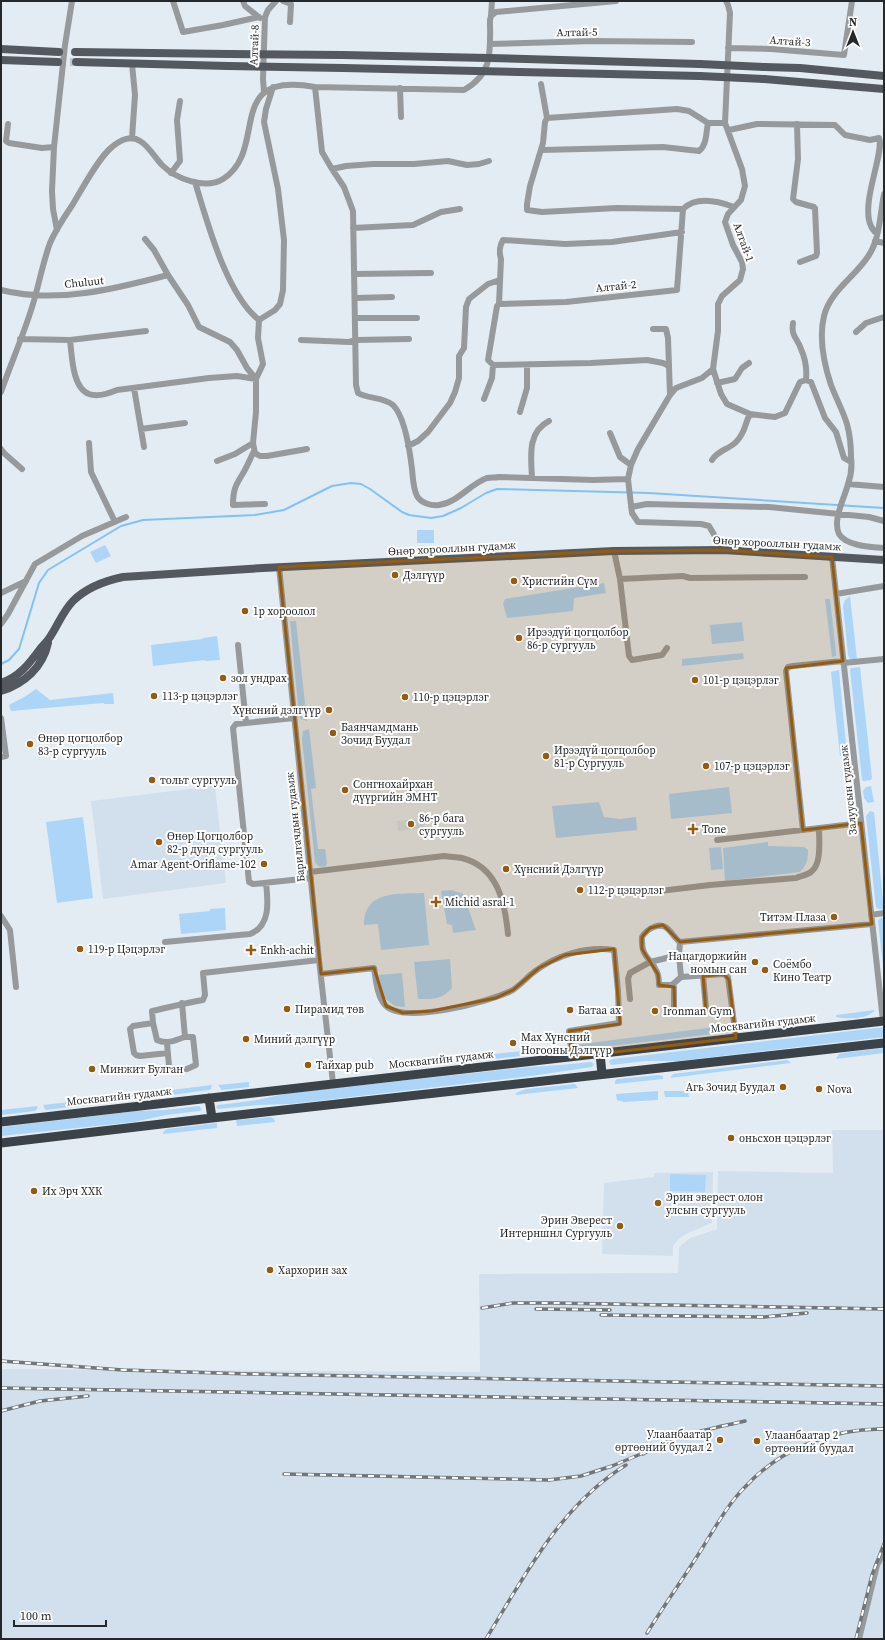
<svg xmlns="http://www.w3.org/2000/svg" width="885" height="1640" viewBox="0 0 885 1640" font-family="'Source Serif 4',serif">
<rect width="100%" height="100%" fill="#e4ecf3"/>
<path fill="#d2e0ed" d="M212,786l3,1 11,96 -123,16 -12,-98z
M424,818l1,10 -27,3 -1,-10z
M832,1130h52v509h-883v-270l479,3 -1,-98 199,-1 1,-26 11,-9 27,-9 1,-58 115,2z
M713,1172l-1,51 -24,10 -9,6 -6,7v10l-71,-2 2,-71 50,-6v-4z"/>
<path fill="#acd5f8" d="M417,530h17v13h-17z
M105,545l6,11 -15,7 -6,-11z
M604,583l2,10 -32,5 -1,13 -66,7 -4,-14 2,-5z
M850,596l7,63h-7l-2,-4 -5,-49 2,-6z
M825,599h5l6,54v3l-4,1z
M290,621h6l11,100 -6,-2 -2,-3z
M742,622l2,19 -32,3 -2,-19z
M217,636l3,24 -15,1v-1l-52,6 -2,-21 51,-6 1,-1z
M743,653l1,6 -62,7v-7z
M860,667l12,111 -1,2 -7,1 -2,-1 -12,-110 1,-2z
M839,670l8,85 -7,1 -9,-84z
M36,689l14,11 63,-7 1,11h-9l-2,-1 -92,8 -2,-6 17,-9z
M309,729l7,59 -5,1 7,60h7l2,14 -2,4 -7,-1 -3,-4 -13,-123 1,-8z
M871,786l3,16 -6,1 -4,-5 -1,-7 3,-4z
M729,787l3,26 -61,6 -2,-25z
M599,802l5,15 16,2 16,-2 1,13 -81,8 -4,-32z
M870,811l4,1 10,98 -8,-2 -10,-92z
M83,817l10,81 -36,5 -11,-81z
M768,842v4l36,1 4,3c0,10 -1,15 -8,22l-75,9 -2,-33z
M721,847l2,22 -12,1 -2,-22z
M452,890l11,4 13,36 -23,3 -1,-8 -5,-1 -6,-33z
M424,893l5,52 -48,5 -3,-26 -14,1c0,-35 34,-31 60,-32z
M225,908l1,22 -45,4 -2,-20 31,-3v2v-4z
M884,917v58l-6,-54 2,-3z
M450,959l2,29c-11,12 -18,11 -34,11l-4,-37z
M402,973l3,34 -10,-1 -12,-9 -5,-22z
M875,1010c-8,10 -28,9 -39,7v-2z
M789,1018l2,1 1,3 -2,3 -47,5 -3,-1 -1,-5z
M731,1025v5l-2,2 -151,18 -4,-3v-2z
M884,1027v10l-205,24h-33l-35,4 -2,-3 1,-2 3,-1z
M568,1046v3l-3,2 -107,12 -1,-5z
M884,1048v5l-48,6 3,-5 3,-1z
M787,1060l4,3 -121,15 3,-4z
M591,1062l3,2 -2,3 -61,9 -240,28 -33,1 -40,4 -2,-2 2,-2 39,-5 32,-7 240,-26 31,-2z
M658,1075l5,1v3l-48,5v-3l2,-2z
M249,1082v5l-27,3 -4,-5z
M575,1084l3,4 -62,7v-2l10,-4z
M212,1085l-1,4 -2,1 -60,8 -3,-5z
M658,1091v9l-34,2 -7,-2 -1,-6z
M664,1091h24l1,6h-24z
M142,1094l-1,3 -2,2 -93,11 -2,-2 -1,-3z
M38,1106l-1,3 -2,2 -34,4v-5z
M199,1106l3,3 -2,2 -34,4 -32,7 -133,14v-9l136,-16 28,-1z
M271,1117l3,2 1,3 -38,4 -1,-6z
M217,1123v5l-54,6 1,-3 3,-2z
M670,1174l36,1 -1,17 -35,-1z"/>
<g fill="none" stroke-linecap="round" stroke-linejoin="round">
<path stroke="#82c1f6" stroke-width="2" d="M1,664l8,-4 10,-11 20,-66 9,-13 73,-44 22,-6 112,-5 29,-5 48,-24 19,-3 10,1 9,5 32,23 7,3 22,3 12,-2 18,-8 25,-15 11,-4 152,4 235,15"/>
<path stroke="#bec5cb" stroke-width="8" stroke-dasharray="8 4" stroke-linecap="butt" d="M58,62h18"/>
<path stroke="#979a9d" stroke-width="6" d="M173,1l10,31 40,-7 36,-8
M243,1l2,5 15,12
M283,1l8,3 -1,18
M726,1l2,4 2,8 -5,110 17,46 3,17 -4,14 -13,14 -3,8 8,23 9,17 1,7 -3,11 -18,16 -4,8v27l-5,38 8,25 6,10 23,10 16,2 9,1 10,-4 15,-31 6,-2 5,2 14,36 11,14 8,26 7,4
M491,16l1,-15
M490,44l104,-3 98,1
M728,48l43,1 73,6 8,-54
M132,64l3,31 -3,43
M541,84l6,34
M315,87l7,65 10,17 12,18 9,24 3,174 2,8c10,6 26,4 35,12 12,12 17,47 19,64 1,9 1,19 5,27 4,7 14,10 22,9 18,-2 31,-21 48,-27 4,-1 8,0 12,-1l94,3 35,-1
M400,88l1,29
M264,92l-1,-13 2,-62 3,-7 8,-9
M547,118l-2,4 -2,21 -13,43 -3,18v6l15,2 75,-4 66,1
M547,118l130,-9 12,2 19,12
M8,124l-2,17 3,2 33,5 12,-1
M797,124l1,35 -5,40 3,3 18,5 1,1 2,45 -1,3 -16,6
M729,130l28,-6 78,1 10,10 25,5 9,-2c6,14 -19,65 -8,88 1,3 4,6 6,8
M541,150l122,-3 36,4c8,-6 7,-19 9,-28h17
M332,169l14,-3 27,-2h41l34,-3 19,4 12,-1 10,-3
M171,173l9,-12 -3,-41 3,-19
M195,182c12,39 31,112 64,138
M884,194c-4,20 -4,44 -15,61 -13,21 -39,36 -45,61 -5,21 0,48 7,69 5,13 12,26 16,39 3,11 4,22 4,33 1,8 0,19 -3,27 -3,13 -16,36 -9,50 7,12 32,13 45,14
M353,228l60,-3 28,-13 19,-3
M57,230l-4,-21 -1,-18 2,-44 11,-102 7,-44
M145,239l9,11 14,25 20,30 11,22 31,15 7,8 10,18 9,11 7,-15 -5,-26 1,-18 16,-10 5,-6 3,-14 1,-50 -6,-51 -14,-67 2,-13 7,-22
M875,241l9,2
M354,274l77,-1
M1,290c55,14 114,-1 167,-15
M355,298l37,-1
M499,304l67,-2 111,-12 6,-81c13,-13 35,-8 51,-2
M355,318h62
M793,323c-2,14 4,14 8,26 5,11 6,20 5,31
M653,329h13l2,9 1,28
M856,332l10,-9 18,-6
M20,339l50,1 76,-9
M70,340c2,15 2,48 19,54 8,3 21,-1 28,-4l92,-12 28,-2 19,3v33l-3,31 2,10 5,3h7l40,-7
M301,340l48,2 7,-2 53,-1
M713,369l-11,9 -26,10 -6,7 -32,54 -7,16 -3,14 3,26 1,8 6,9 63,2 8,2 14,24
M717,383l18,-4 7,-11 7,-5
M134,388l10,59
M1,392c10,-29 23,-58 32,-88 6,-20 10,-42 17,-61 6,-14 15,-27 23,-39 9,-15 26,-47 39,-57 8,-7 19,-12 28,-6 9,5 15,17 22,24 14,14 44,25 61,14 47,-30 -1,-109 92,-92l149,3c30,-17 26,-40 26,-70l1,-4 5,-4 120,-11
M670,395l-1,-29 -6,-3 -16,-3 -56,3 -98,2 -5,-5 9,-54 2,-2 2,-45c-2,-7 -2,-12 2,-19l62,4 47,-2 70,-10
M484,399l8,-21 1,-13
M520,412l7,-24v-23
M141,429l44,-6
M610,433l10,24 11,8
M89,443l2,29 24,50
M408,446l10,-5 10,-9 22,-29 5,-11 4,-14v-22l5,-8 2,-41 3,-8 19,-15 12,-4
M1,449l4,5 17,15
M254,451c-4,8 -7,16 -12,24 -7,11 -9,16 -9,30l32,-1
M712,460c6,-10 16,-10 24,-18 10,-10 8,-17 14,-28
M217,461l18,-7 18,-11
M532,478c-1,-21 -5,-46 17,-57
M848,484l36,3
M631,507l16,-3 122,3 100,10 15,4
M614,551l6,28 9,77 3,4 30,-5 5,-7
M832,557l51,464
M279,567l40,393 14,123
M620,579l63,-3 7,2 115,-1
M1,593l25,-12
M836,594l48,-8
M1,624l7,-10 27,-50 47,-28 44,-19
M238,645l8,78
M843,663l41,-4
M1,718l5,38 -5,1
M294,718l-58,6 -3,4 16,154 4,2 58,-6
M803,830l-17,-159 2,-4 5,-1 50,-5
M717,840l144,-17
M310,872l134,-16c6,1 12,1 18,2 36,9 43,45 46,76
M660,891l50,-6 86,-7c5,-2 11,-3 15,-6 11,-8 8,-32 8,-44
M871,915l13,-2
M1,916l9,14 6,57
M165,942l85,-8c21,-8 18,-33 16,-51
M321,974l53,-6c2,12 3,28 11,37 18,20 104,-3 126,-14 8,-4 15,-13 23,-19 22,-17 53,-26 80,-22l4,41 1,32 -50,8 3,26
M703,976l3,33 -5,3h-24l-3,-3v-22l-2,-2h-13c0,-4 0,-9 -2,-13 -6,-16 -16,-12 -15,-35 3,-5 7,-8 12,-10 14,-6 17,9 26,15l192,-18
M681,977l43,-3 4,3 8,61
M672,985l9,-8 -2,-22
M630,999l-2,-20 2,-6 20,-11 29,-7 1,-13
M182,1003l3,34c-10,3 -18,8 -28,3l-4,-17 -1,-12c18,-4 34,-8 51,-11l2,-5 -2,-22 116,-13
M153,1023l-20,3 -3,3 4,24 2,2 4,1 28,-3
M167,1043l2,23 5,4 13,-1 9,-4 -3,-28h-8
M859,1639l18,-74 7,-13"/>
<path stroke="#53595e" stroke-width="8" d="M1,49l58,3
M75,52l154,2
M342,55l147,3 211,6
M1,60l57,2
M76,62l152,4
M764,67l36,1 84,8
M343,68l357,8
M764,79l120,10
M1,683c18,-6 28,-19 39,-34 3,-4 7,-7 10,-12 8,-12 13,-26 23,-36 14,-14 31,-20 50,-24l140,-9 351,-17 109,-1 161,10
M1,691c23,-7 42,-24 47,-48"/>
<path stroke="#3b4248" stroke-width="9" d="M600,1053l2,21
M209,1098l3,20
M1,1122l883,-101
M1,1143l211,-25 672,-75"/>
<g stroke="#71767a" stroke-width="3.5">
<path id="rail" d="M482,1308l31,-5h41l330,6
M536,1309l74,1
M601,1315l163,2 43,-4
M1,1361l122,9 127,4 634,12
M1,1388l883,16
M1,1411l39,-10 48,-5
M643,1454c30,-19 68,-25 102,-33
M284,1474l265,6 32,-4 31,-10 36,-15
M647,1633c18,-29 38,-57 56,-86 13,-21 25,-43 42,-60 35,-38 88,-59 139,-58
M486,1639c39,-64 75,-134 140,-174
M856,1639l16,-64 12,-31"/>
</g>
<use href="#rail" stroke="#fff" stroke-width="2" stroke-dasharray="6" stroke-linecap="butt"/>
<path stroke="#53595e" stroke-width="8" d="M229,54l113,1
M700,64l64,3
M228,66l115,2
M700,76l64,3"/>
</g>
<path fill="#935c13" fill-opacity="0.2" stroke="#935c13" stroke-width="3" stroke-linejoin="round" d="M723,550l109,7 11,104 -57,7 17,162 58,-7 11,101 -192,18 -17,-17 -13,3 -8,9v12l16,25 1,11 15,2 1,26 31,-1 -3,-36 21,-2 5,6 7,58 -164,19 -3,-26 51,-7 -6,-75 -49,6 -26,13 -26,22 -17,8 -64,13 -29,2 -17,-7 -12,-38 -53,6 -42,-407 335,-16z"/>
<g fill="#935c13" stroke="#fff" stroke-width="1.5">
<circle cx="395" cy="575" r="4"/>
<circle cx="514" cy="581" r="4"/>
<circle cx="245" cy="611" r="4"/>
<circle cx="519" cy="638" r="4"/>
<circle cx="223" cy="678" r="4"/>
<circle cx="695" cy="680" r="4"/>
<circle cx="154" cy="696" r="4"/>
<circle cx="405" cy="697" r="4"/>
<circle cx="329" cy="710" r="4"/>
<circle cx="333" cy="733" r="4"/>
<circle cx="30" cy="744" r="4"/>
<circle cx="546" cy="756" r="4"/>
<circle cx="706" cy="766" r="4"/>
<circle cx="152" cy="780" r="4"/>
<circle cx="345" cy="790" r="4"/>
<circle cx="411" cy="824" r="4"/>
<path d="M691 823h4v4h4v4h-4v4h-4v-4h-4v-4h4z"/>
<circle cx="159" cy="842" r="4"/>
<circle cx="264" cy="864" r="4"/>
<circle cx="506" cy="869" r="4"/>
<circle cx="580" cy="890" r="4"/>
<path d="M434 896h4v4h4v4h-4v4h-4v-4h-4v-4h4z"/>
<circle cx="834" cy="917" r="4"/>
<circle cx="80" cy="949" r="4"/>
<path d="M249 944h4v4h4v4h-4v4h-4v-4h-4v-4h4z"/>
<circle cx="755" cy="962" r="4"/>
<circle cx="765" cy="970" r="4"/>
<circle cx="287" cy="1009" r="4"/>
<circle cx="570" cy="1010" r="4"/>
<circle cx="655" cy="1011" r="4"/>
<circle cx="246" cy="1039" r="4"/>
<circle cx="513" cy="1043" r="4"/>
<circle cx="308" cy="1065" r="4"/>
<circle cx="92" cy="1069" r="4"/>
<circle cx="783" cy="1087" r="4"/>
<circle cx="819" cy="1089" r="4"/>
<circle cx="731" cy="1138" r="4"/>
<circle cx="34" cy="1191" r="4"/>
<circle cx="658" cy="1203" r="4"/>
<circle cx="620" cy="1226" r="4"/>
<circle cx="270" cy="1270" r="4"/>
<circle cx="720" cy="1440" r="4"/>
<circle cx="757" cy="1441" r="4"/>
</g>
<g text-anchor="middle" stroke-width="4" stroke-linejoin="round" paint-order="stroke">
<g font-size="11" fill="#25282a" stroke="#fff">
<text transform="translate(577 32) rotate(-1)" y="4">Алтай-5</text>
<text transform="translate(790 41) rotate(4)" y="4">Алтай-3</text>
<text transform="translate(254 45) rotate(-88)" y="4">Алтай-8</text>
<text transform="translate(744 242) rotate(70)" y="4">Алтай-1</text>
<text transform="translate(84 282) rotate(-6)" y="4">Chuluut</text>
<text transform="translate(616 286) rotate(-6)" y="4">Алтай-2</text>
<text transform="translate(777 543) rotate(3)" y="4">Өнөр хорооллын гудамж</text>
<text transform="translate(452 548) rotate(-3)" y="4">Өнөр хорооллын гудамж</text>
<text transform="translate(848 790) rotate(-96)" y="4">Залуусын гудамж</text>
<text transform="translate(295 827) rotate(-96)" y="4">Барилгачдын гудамж</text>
<text transform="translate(763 1023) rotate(-6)" y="4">Москвагийн гудамж</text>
<text transform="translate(441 1059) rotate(-6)" y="4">Москвагийн гудамж</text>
<text transform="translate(119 1096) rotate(-6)" y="4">Москвагийн гудамж</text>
</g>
<g font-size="11" fill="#25282a" stroke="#fff" text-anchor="start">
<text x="403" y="579">Дэлгүүр</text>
<text x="522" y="585">Христийн Сүм</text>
<text x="253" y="615">1р хороолол</text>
<text x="527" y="636">Ирээдүй цогцолбор<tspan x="527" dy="13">86-р сургууль</tspan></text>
<text x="231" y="682">зол ундрах</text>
<text x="703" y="684">101-р цэцэрлэг</text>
<text x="162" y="700">113-р цэцэрлэг</text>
<text x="413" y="701">110-р цэцэрлэг</text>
<text x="321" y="714" text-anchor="end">Хүнсний дэлгүүр</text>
<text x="341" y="731">Баянчамдмань<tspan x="341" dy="13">Зочид Буудал</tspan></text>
<text x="38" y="742">Өнөр цогцолбор<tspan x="38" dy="13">83-р сургууль</tspan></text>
<text x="554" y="754">Ирээдүй цогцолбор<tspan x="554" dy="13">81-р Сургууль</tspan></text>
<text x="714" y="770">107-р цэцэрлэг</text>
<text x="160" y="784">тольт сургууль</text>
<text x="353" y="788">Сонгнохайрхан<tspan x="353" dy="13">дүүргийн ЭМНТ</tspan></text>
<text x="419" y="822">86-р бага<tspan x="419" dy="13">сургууль</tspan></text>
<text x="702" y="833">Tone</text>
<text x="167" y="840">Өнөр Цогцолбор<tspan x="167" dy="13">82-р дунд сургууль</tspan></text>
<text x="256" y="868" text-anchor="end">Amar Agent-Oriflame-102</text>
<text x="514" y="873">Хүнсний Дэлгүүр</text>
<text x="588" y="894">112-р цэцэрлэг</text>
<text x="445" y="906">Michid asral-1</text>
<text x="826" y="921" text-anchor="end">Титэм Плаза</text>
<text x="88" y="953">119-р Цэцэрлэг</text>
<text x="260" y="954">Enkh-achit</text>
<text x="747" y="960" text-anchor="end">Нацагдоржийн<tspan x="747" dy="13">номын сан</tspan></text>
<text x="773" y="968">Соёмбо<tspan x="773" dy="13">Кино Театр</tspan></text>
<text x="295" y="1013">Пирамид төв</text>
<text x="578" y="1014">Батаа ах</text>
<text x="663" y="1015">Ironman Gym</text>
<text x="521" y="1041">Мах Хүнсний<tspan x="521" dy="13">Ногооны Дэлгүүр</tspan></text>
<text x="254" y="1043">Миний дэлгүүр</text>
<text x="316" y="1069">Тайхар pub</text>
<text x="100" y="1073">Минжит Булган</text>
<text x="775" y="1091" text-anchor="end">Агь 3очид Буудал</text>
<text x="827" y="1093">Nova</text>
<text x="739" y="1142">оньсхон цэцэрлэг</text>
<text x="42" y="1195">Их Эрч ХХК</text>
<text x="666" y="1201">Эрин эверест олон<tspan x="666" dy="13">улсын сургууль</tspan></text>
<text x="612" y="1224" text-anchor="end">Эрин Эверест<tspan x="612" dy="13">Интерншнл Сургууль</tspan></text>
<text x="278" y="1274">Хархорин зах</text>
<text x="712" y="1438" text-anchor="end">Улаанбаатар<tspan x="712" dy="13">өртөөний буудал 2</tspan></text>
<text x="765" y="1439">Улаанбаатар 2<tspan x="765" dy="13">өртөөний буудал</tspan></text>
</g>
</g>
<rect width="885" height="1640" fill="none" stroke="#25282a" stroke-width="4"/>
<g transform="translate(853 32)" stroke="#ffffff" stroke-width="3" paint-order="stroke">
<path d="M0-3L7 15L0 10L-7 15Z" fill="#25282a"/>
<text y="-6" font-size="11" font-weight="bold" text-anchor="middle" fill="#25282a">N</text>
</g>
<path d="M14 1620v6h92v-6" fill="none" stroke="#25282a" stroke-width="2"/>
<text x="20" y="1620" font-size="12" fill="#25282a" stroke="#ffffff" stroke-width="3" paint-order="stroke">100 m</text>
</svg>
